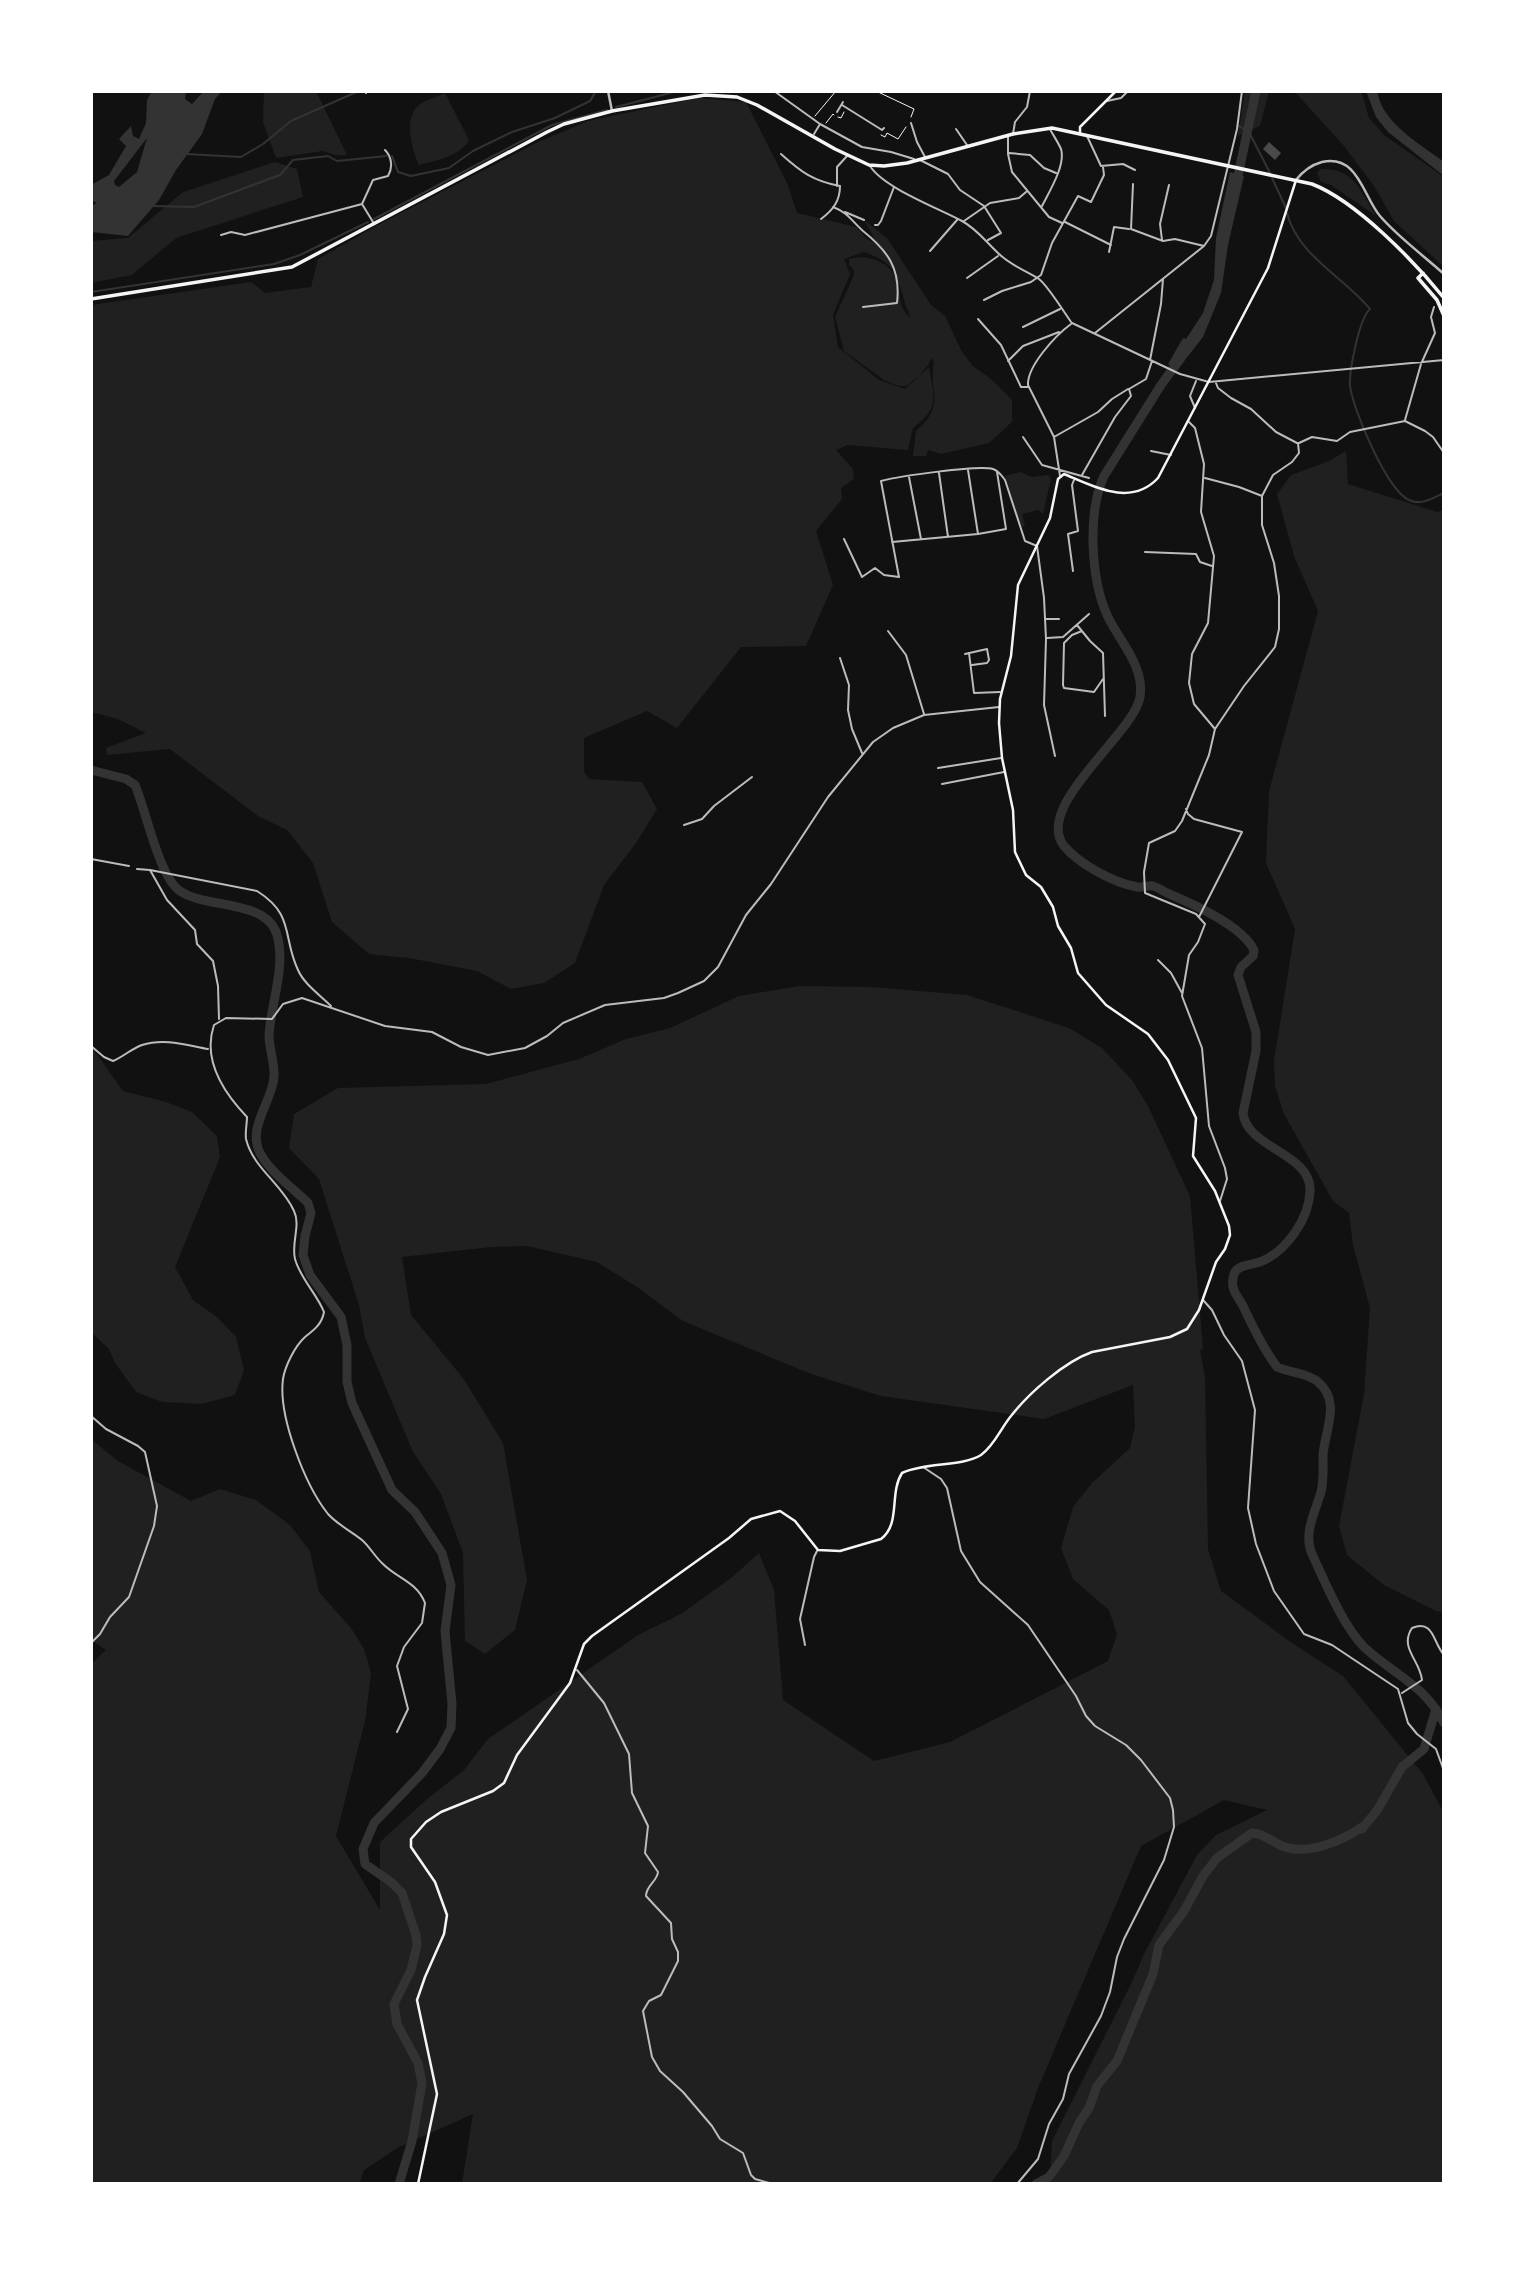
<svg xmlns="http://www.w3.org/2000/svg" width="1535" height="2275" viewBox="0 0 1535 2275" font-family="'Sofia Sans Condensed',sans-serif">
<rect width="100%" height="100%" fill="#111"/>
<path fill="#202020" fill-rule="evenodd" d="M264,91h52l31,64h-12l-12,-4 -47,7 -13,-36z
M1245,91h24l-9,35 -22,10z
M1294,91h67l8,27 15,17 60,42v90l-50,-46 -20,-35 -30,-40z
M445,93l24,47c-10,17 -32,20 -50,25 -7,-15 -16,-47 0,-60 6,-5 18,-8 26,-12z
M698,98l48,4 42,83 9,28 59,14 10,11 12,7 -14,-25 23,18 44,67 14,11 17,36 11,14 18,13 21,21v22l-23,21 -48,11 -13,-4 -2,6h-13l3,-25c31,-28 12,-36 18,-69l-3,-4 -2,6 -10,12 10,-9c5,30 11,41 -16,61l-5,22 -61,-5 -11,5 17,19 1,10 -13,9 1,11 -26,32 17,54 -27,61 -65,1 -64,81 -30,-17 -63,27v34l5,7 53,3 15,27 -21,34 -32,42 -29,78 -31,20 -33,6 -34,-18 -68,-13 -40,-4 -37,-32 -19,-59 -26,-33 -29,-14 -88,-67 -63,6 -1,-7 40,-15 -28,-14 -27,-7v-407l160,-23 14,11 46,-6 7,-28 60,-34 160,-83 50,-21zM864,252c42,15 31,32 47,66 -13,-11 -10,-20 -13,-35 -6,-21 -31,-30 -49,-24v6l5,5v5l-19,42 9,34 40,29 15,6h7l12,-9 -13,12 -26,-9 -41,-33 -5,-32 17,-41 -6,-15z
M275,162l22,7 6,28 -127,41 -44,37 -41,8v-42l37,-3 55,-46z
M1321,169c33,-1 40,22 55,47l-45,-31 -10,-3 -4,-9z
M1346,451l2,33 89,28 7,-2v1102l-8,-1 -52,-26 -37,-30 -8,-29 25,-132 6,-86 -17,-63 -4,-32 -16,-12 -49,-87 -9,-28 -1,-25 21,-132 -29,-66 3,-72 49,-180 -24,-55 -17,-62 14,-19 38,-14z
M1021,472l10,5 18,-2 2,4 -8,35 -5,-4 -16,4 3,12 -4,1 -16,-51z
M799,986l72,1 96,8 102,33 33,20 30,32 16,26 42,90 13,152 -3,3 5,25 3,173 13,42 71,52 51,33 80,98 21,39v371h-394l2,-43 80,-159 12,-28 53,-99 19,-20 51,-25 -43,-10 -83,46 -103,242 -21,60 -27,36h-528l11,-70 -74,33 -35,23 -5,14h-268v-520l15,-14 -15,-10v-201l27,22 73,40 29,-12 36,11 34,25 20,26 9,41 32,36 13,21 7,24 -6,48 -29,115 44,74v-68l46,-42 38,-30 24,-31 150,-104 43,-21 50,-36 28,-25 15,37 9,110 91,61 76,-19 158,-81 9,-27 -8,-24 -36,-31 -12,-31 12,-41 19,-24 38,-35 5,-22 -2,-41 -89,34 -163,-23 -70,-22 -128,-53 -46,-34 -40,-25 -70,-16 -36,1 -89,10 9,58 52,63 40,65 24,137 -12,50 -30,24 -20,-13 -2,-88 -22,-59 -28,-42 -48,-114 -6,-33 -40,-126 -30,-31 5,-34 44,-26 148,-4 93,-25 47,-20 44,-11 69,-32z
M91,1046l32,45 43,11 26,10 25,24 3,21 -45,110 18,33 24,17 19,20 8,33 -9,25 -33,9 -40,-2 -26,-10 -21,-29 -6,-14 -18,-17z"/>
<path fill="#333" fill-rule="evenodd" d="M152,91h34l-1,8 7,5 12,-13h18l-7,8 -13,35 -26,36 -17,30 -31,36 -37,-4v-26l6,-3 -6,-3v-15l18,-10 17,-29 -7,-7 12,-13 2,10 6,3 7,-16 1,-23zM147,138l-10,34 -18,15 -4,-2 -1,-4z
M1366,91h11c5,32 43,53 67,71v14l-56,-44 -12,-15z
M1230,172l14,4 -16,69 -7,48 -18,44 -25,32 -10,-5 15,-26 3,1 17,-26 11,-33 2,-42z"/>
<g fill="none" stroke-linecap="round" stroke-linejoin="round">
<path stroke="#333" stroke-width="2" d="M616,107l62,-16
M293,120l66,-29
M1239,126l10,6 21,41
M186,154l55,3 22,-13 28,-23
M392,156l6,16 13,4 38,-8 24,-17 39,-19 43,-14 35,-17 6,-10
M1272,178l14,30
M153,206l41,1 86,-32 13,-15 35,-4 9,5 49,-5
M1287,213c11,43 57,64 83,96 -11,10 -21,62 -20,77 3,24 37,104 59,114 12,6 24,-2 35,-7
M374,219l178,-94 55,-15
M91,292l183,-28 26,-9 68,-33"/>
<path stroke="#333" stroke-width="9" d="M1236,185l20,-94
M1180,359l-19,26 -57,91c-17,37 -13,103 3,139 12,26 38,51 33,82 -6,37 -107,109 -76,149 15,18 50,37 73,41 5,1 11,-2 16,-1 4,1 10,5 14,7 26,11 74,32 87,57l-1,6 -12,11 -3,8 18,57v19l-13,62c4,36 69,40 67,78 -1,28 -24,61 -50,71 -8,3 -20,2 -25,10 -2,3 -3,11 -2,15 1,6 7,13 10,19 10,21 20,42 34,61 13,6 28,5 40,14 25,20 8,48 6,74 0,13 1,25 -2,37 -6,20 -18,42 -9,62 13,28 31,72 52,93 30,28 60,37 80,76
M91,770l35,9 9,6c11,25 24,92 45,106 26,18 87,8 97,44 9,32 -6,68 -8,100 0,14 6,28 5,42 -2,25 -27,50 -14,76 10,19 33,35 48,50l3,10 -6,23 -2,19 7,20 31,42 6,28v37l5,21 40,87 23,22 27,41 9,32 -6,46 7,73 -1,24 -11,21 -18,24 -48,50 -11,26 2,15 26,18 11,11 14,42 1,10 -6,25 -17,34 3,20 21,39 4,20 -10,58 -13,43
M1036,2184l13,-7 15,-21 15,-33 10,-15 8,-22 20,-25 36,-87 6,-29 25,-34 19,-35 14,-18 35,-25c11,0 20,9 30,13 25,10 60,-5 80,-19v2l16,-20 24,-42 22,-18 12,-40"/>
</g>
<path fill="#4a4a4a" d="M1269,142l12,11 -6,7 -12,-11z"/>
<g fill="none" stroke-linecap="round" stroke-linejoin="round">
<path stroke="#f5f5f5" stroke-width="1" d="M876,91l38,18 -3,8
M815,116l21,-25
M838,117l3,1 3,-6
M826,123l7,-9 1,1
M881,135l4,2 2,-4 11,6 8,-12"/>
<path stroke="#bcbcbc" stroke-width="2" d="M842,105l40,25 2,-2
M837,112l6,-10"/>
<path stroke="#bcbcbc" stroke-width="2" d="M365,91l1,2
M774,91l46,33 -6,10
M1107,101l14,-3 7,-7
M911,123l6,19 8,15
M820,124l42,23 29,5 23,7
M956,129l11,16
M1013,134l2,-12 12,-15 3,-16
M1008,136v18l4,18 37,45 13,6
M1087,136l14,30 22,-2 12,6
M1009,153l21,2 14,13 12,5
M781,154c20,18 32,27 59,32 0,15 -7,24 -19,33
M920,160l28,14 12,16 24,16 17,27 -13,7
M870,166c14,22 68,42 92,55 15,8 24,21 36,32 12,12 28,18 41,26 9,7 25,33 32,43
M1133,184l-2,45 32,12 12,-2 29,7
M837,186v-19l10,-11
M1042,206c7,-14 24,-41 19,-57 -3,-7 -8,-14 -11,-20
M833,207c14,5 19,14 30,24 25,20 38,38 34,72l-34,4
M845,212l19,8
M964,221l26,-18 29,-5 7,-6
M373,222l-11,-18 11,-24 15,-4c5,-8 4,-19 -3,-26
M1065,222l46,23
M875,225h3l3,-4 13,-34
M221,235l10,-3 14,3 117,-31
M1162,240l-2,-16 9,-39
M930,251l27,-31
M1109,252l5,-25 15,2
M967,278l31,-22
M984,300l18,-9 29,-9 10,-7 11,-32 26,-47 13,6 13,-27 -1,-8
M978,319l23,26 20,42h7
M1072,323l108,51 29,8 235,-22
M1023,327l37,-18
M1095,333l109,-87 7,-10 26,-107 5,-38
M1150,360l11,-56 2,-25
M1008,361l15,-15 36,-14
M1216,383l2,5 13,10 20,11 25,23 21,11
M1195,408l-5,-12 6,-15
M1405,420l16,-56 14,-31 -4,-16 3,-10
M1189,422l6,6 9,36 -3,48 13,44 -6,67 -16,31 -3,29 5,21 21,25
M1023,437l19,28 47,13
M1054,437l44,-25 14,-13 16,-10
M1299,443l13,-6 25,4 13,-9 55,-11 20,10 8,6 11,16
M1151,451l20,4
M939,473l9,64
M1082,475l33,-58 16,-21 -2,-7 17,-10 6,-18
M1060,476l-6,-39 -26,-52c-1,-19 28,-50 43,-61
M909,477l12,62
M1205,478l34,9 23,9
M978,534l28,-5 -9,-57
M844,539l18,38 13,-9 9,7 15,2 -18,-96c19,-5 96,-16 112,-12 6,2 9,7 12,11l20,61 12,5 7,52 2,41 -2,66 11,51
M892,542l86,-8 -10,-64
M1145,552l51,2 4,8 12,4
M1073,571l-5,-37 10,-3 -6,-46 2,-5
M1046,619h13
M1077,625l13,16 13,12 2,63
M888,631l18,24 18,59
M1082,631l-10,4 -8,8 -1,42 1,3 30,4 9,-13
M1047,638l16,-1 26,-23
M969,653l5,40 26,-1
M965,654l22,-5 2,11 -2,3 -15,2
M840,658l9,27 -1,25 4,19 10,24
M938,768l63,-10
M942,784l62,-12
M1186,809l2,5 6,5 48,13 -43,85
M684,825l18,-6 12,-13 38,-29
M91,859l38,7
M137,869l13,1 17,30 28,30 2,14 16,17 5,25 1,33
M150,870l107,21c38,24 25,45 41,79 6,14 22,25 33,36
M1158,960l13,13 11,20
M91,1046l13,11 9,4c10,-4 18,-12 29,-16 22,-7 44,0 66,4
M1220,1201l7,-22 -2,-11 -16,-42 -7,-78 -20,-52 7,-41 9,-13 7,-18 -9,-10 -51,-21 -1,-21 5,-29 26,-12 7,-10 27,-66 6,-26 29,-43 31,-39 4,-18v-33l-5,-33 -12,-38v-29l11,-21 19,-13 7,-9 -1,-10
M1203,1300l9,10 12,25 18,26 13,49 -7,98 8,36 18,47 30,43 28,11 66,44 10,34 9,11 19,15 8,22
M91,1416l15,13 32,17 7,6 12,54 -3,20 -25,71 -19,20 -10,17 -9,9
M923,1467l18,12 6,9 14,63 19,31 48,43 48,71 10,20 9,10 31,19 15,15 29,38 3,12 1,17 -10,33 -40,79 -7,18 -7,35 -9,24 -32,58 -6,25 -14,25 -11,35 -21,25
M805,1645l-5,-26 14,-62 3,-6
M577,1670l27,33 25,51 3,39 16,33 -3,27 13,19c-1,10 -12,13 -12,24l25,27 1,16 6,13v9l-17,34 -12,6 -6,10 9,46 8,14 23,21 29,34 8,13 23,14 8,22 4,4 18,5
M1402,1693l20,-13c-2,-20 -23,-32 -10,-52 22,-9 21,15 32,27
M397,1732l11,-23 -11,-43 7,-19 18,-24 3,-20c-8,-21 -27,-24 -42,-39 -8,-7 -13,-17 -21,-24 -11,-9 -24,-15 -34,-26 -23,-29 -50,-98 -45,-135 2,-13 12,-33 22,-42 9,-7 17,-13 19,-25 -7,-18 -24,-34 -29,-53 -4,-16 6,-34 -1,-48 -12,-27 -41,-43 -48,-72 -1,-7 1,-15 1,-22 -24,-25 -45,-57 -33,-92l12,-7 46,1 11,-15 19,-6 83,28 47,6 29,15 27,8 37,-7 22,-12 16,-13 42,-18 59,-7 14,-5 26,-12 14,-14 28,-52 25,-31 57,-87 45,-55 20,-14 31,-13 75,-8"/>
<path stroke="#bcbcbc" stroke-width="2.5" d="M608,91l4,20
M1296,180c7,-9 15,-15 26,-18 36,-8 41,34 58,54 18,21 43,39 64,58"/>
<path stroke="#f5f5f5" stroke-width="2.5" d="M1080,134v-7l36,-36
M418,2184l19,-90 -20,-94 8,-23 19,-43 3,-19 -12,-33 -24,-35v-8l15,-17 15,-10 52,-21 11,-8 13,-28 53,-72 14,-39 8,-8 137,-98 22,-19 29,-8 15,10 23,29 22,1 41,-12c20,-15 8,-46 21,-66 23,-11 60,-6 79,-18 13,-9 20,-27 30,-39 18,-23 53,-54 81,-64l78,-15 17,-8 12,-19 17,-48 9,-13 5,-14 -1,-9 -14,-35 -22,-35 3,-38 -28,-58 -20,-26 -42,-29 -28,-32 -7,-25 -13,-22 -5,-19 -12,-20 -15,-12 -11,-23 -2,-42 -11,-52 -3,-35 1,-24 11,-43 7,-71 32,-67 8,-39 6,-5c31,13 67,33 94,4l110,-210 28,-88"/>
<path stroke="#f5f5f5" stroke-width="3.5" d="M1423,273l-5,5 19,22 7,16
M91,299l201,-32 255,-135 17,-8 48,-13 93,-16 32,2 20,8 78,44 34,16 15,1 23,-3 106,-29 39,-6 260,56c44,17 102,77 132,114"/>
</g>
<rect width="1535" height="2275" fill="none" stroke="#ffffff" stroke-width="186"/>
</svg>
